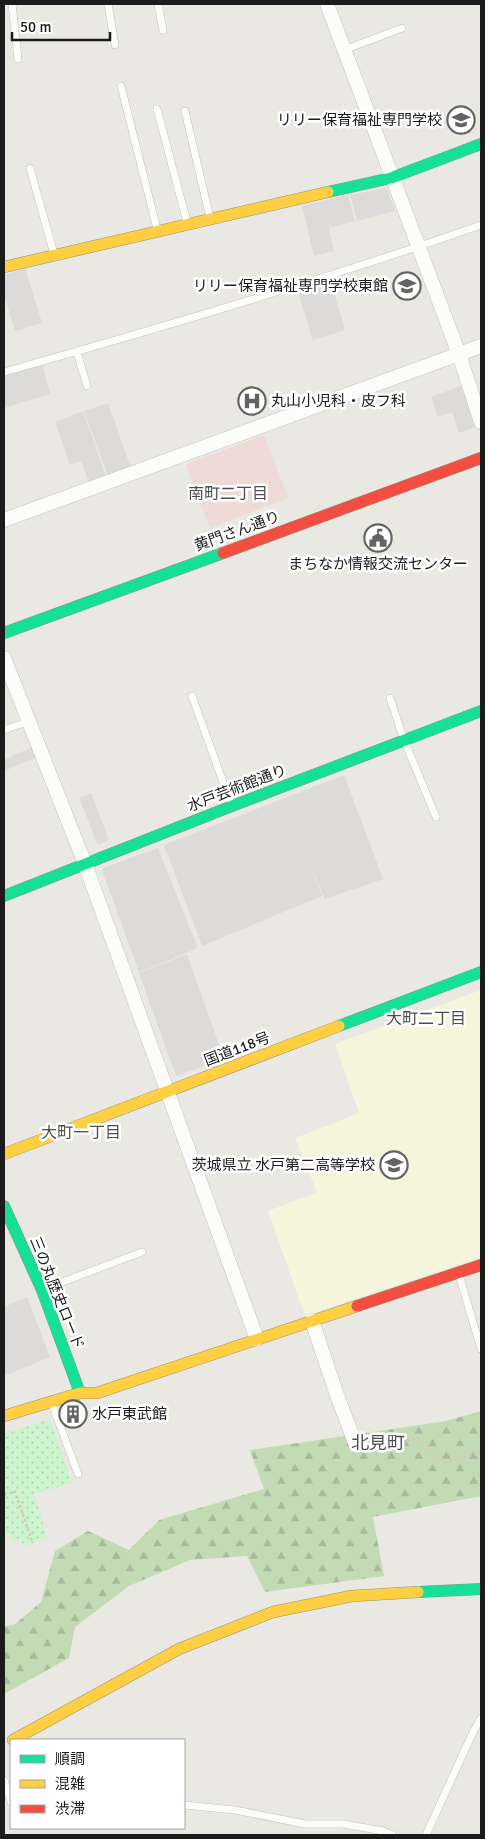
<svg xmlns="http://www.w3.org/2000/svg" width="485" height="1839" viewBox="0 0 485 1839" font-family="Signika,'Noto Sans JP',sans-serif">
<defs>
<pattern id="forest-firs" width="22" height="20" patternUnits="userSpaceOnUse" patternTransform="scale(1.25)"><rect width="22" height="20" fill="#c2dbb5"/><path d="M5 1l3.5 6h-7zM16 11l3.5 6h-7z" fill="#a6bb9b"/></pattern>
<pattern id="park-dots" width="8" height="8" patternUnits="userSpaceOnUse" patternTransform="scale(1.25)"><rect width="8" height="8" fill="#cef4cf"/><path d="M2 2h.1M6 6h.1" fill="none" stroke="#b0d1b1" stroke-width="1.8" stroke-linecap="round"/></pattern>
</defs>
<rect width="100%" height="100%" fill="#eae8e2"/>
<path fill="#eedad6" d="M264,435l24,63 -78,30 -24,-64z"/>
<path fill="#f5f5dc" d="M481,990v267l-176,59 -37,-105 49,-19 -22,-54 64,-25 -24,-69z"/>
<path fill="url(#forest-firs)" d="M481,1411v85l-108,21 11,59 -119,16 -18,-36 -57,4 -61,26 -54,41 -6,31 -65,36v-68l10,-1 27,-23 14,-51 33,-20 41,19 30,-30 105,-31 -14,-39 196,-29z"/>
<path fill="url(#park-dots)" d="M50,1419l22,64 -37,11 12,44 -24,9 -2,-8 -8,3 -3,-8 -6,2v-103z"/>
<path fill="#dcdbd9" d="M385,188l3,3 7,20 -38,10 -7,-26z
M348,195l7,26 -26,7 5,23 -20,5 -12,-50z
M25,268l17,55 -27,8 -11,-36v-20z
M330,279l15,51 -32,10 -16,-51z
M42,363l8,31 -46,14v-33z
M463,385l15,41 -19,7 -7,-21 -14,5 -7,-20z
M108,403l23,65 -23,8 -24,-65z
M83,411l24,68 -17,6 -9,-24 -11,4 -15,-43z
M32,747l4,10 -32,14v-11z
M344,775l39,104 -58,20 -15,-34 12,31 -120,50 -38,-101z
M91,793l18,47 -11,5 -19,-47z
M158,848l39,98 -1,3 -57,23 -37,-102 1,-2z
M187,954l37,105 -48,17 -37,-103z
M27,1297l23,60 -46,19v-69z"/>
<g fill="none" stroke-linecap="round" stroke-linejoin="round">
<g stroke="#c2c2bf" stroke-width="8">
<path id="lane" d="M12,4l6,55
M108,4l7,41
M158,4l5,26
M344,50l58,-22
M121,86l36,143
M157,109l30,113
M185,111l25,107
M30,168l24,86
M77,352l10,34
M4,372c160,-45 320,-92 477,-147
M192,696l39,108
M390,698l14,42 32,77
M4,730l25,-9
M459,1275l22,74
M44,1289l98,-37
M52,1404l26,70
M4,1780l7,22
M184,1805l51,5 70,14h38l40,7 10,4
M426,1835l47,-103 8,-14"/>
</g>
<g stroke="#c2c2bf" stroke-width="15">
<path id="street" d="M327,4l132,350 22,68
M4,520l477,-174
M4,658l81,206 172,475
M312,1321l26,77 18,47"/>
</g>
<g stroke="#91937b" stroke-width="12">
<path id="fast" d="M328,192l63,-14 90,-34
M4,633l219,-80
M4,896l228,-90 249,-95
M339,1026l142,-54
M4,1206l38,84 38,103
M418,1592l63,-3"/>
</g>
<g stroke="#91937b" stroke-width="12">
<path id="slow" d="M4,267l324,-75
M4,1154l335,-128
M4,1416l76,-23h17l260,-87
M13,1740l166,-91 94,-37 79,-16 66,-4"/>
</g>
<g stroke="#91937b" stroke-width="12">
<path id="jam" d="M223,553l258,-95
M357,1306l124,-41"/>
</g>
<path stroke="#d6c7c3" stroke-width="2.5" stroke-dasharray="2.5 2.5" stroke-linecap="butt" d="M368,1444l48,-5c12,5 18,16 29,23l36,-9
M4,1494l11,-2 17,49"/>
<use href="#lane" stroke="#fcfcfb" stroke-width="7"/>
<use href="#street" stroke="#fcfcfb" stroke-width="14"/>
<use href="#fast" stroke="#16e098" stroke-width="11"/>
<use href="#slow" stroke="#ffcf43" stroke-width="11"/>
<use href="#jam" stroke="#f24e42" stroke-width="11"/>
</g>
<defs>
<g id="university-ring" transform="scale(1.4375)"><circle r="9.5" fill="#fff" stroke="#636361" stroke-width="1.5"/><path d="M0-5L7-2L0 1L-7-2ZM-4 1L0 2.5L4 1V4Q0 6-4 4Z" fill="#636361"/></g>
<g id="hospital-ring" transform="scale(1.4375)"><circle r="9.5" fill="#fff" stroke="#636361" stroke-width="1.5"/><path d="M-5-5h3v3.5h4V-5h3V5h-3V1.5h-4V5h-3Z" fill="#636361"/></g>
<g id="civic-ring" transform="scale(1.4375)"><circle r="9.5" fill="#fff" stroke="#636361" stroke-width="1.5"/><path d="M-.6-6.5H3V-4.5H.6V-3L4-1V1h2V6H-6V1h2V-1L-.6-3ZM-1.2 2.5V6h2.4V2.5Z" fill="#636361"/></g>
<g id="school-ring" transform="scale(1.4375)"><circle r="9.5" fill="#fff" stroke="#636361" stroke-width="1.5"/><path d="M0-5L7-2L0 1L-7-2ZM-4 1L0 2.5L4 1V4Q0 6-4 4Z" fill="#636361"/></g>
<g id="building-ring" transform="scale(1.4375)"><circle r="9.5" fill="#fff" stroke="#636361" stroke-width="1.5"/><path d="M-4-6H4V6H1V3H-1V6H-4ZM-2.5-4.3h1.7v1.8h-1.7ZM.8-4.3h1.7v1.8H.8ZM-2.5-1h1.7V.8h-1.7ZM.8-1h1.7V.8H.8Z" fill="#636361"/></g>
</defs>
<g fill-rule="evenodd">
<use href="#university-ring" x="461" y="120"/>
<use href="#university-ring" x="407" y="286"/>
<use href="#hospital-ring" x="252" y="401"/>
<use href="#civic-ring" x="378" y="538"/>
<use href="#school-ring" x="394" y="1165"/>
<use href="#building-ring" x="73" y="1414"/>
</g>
<g text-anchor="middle" stroke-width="5" stroke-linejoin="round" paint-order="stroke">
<g font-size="15" fill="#1b1b1b" stroke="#fff" text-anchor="end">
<text x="442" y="125">リリー保育福祉専門学校</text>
<text x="388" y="291">リリー保育福祉専門学校東館</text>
<text x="271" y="406" text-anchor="start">丸山小児科・皮フ科</text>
<text x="378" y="569" text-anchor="middle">まちなか情報交流センター</text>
<text x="375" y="1170">茨城県立 水戸第二高等学校</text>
<text x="92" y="1419" text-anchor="start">水戸東武館</text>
</g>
<g font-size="15" fill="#1b1b1b" stroke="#fff">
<text transform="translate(237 531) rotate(-20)" y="5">黄門さん通り</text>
<text transform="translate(237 788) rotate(-21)" y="5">水戸芸術館通り</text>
<text transform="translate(237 1049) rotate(-21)" y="5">国道118号</text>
<text transform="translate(57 1293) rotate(68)" y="5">三の丸歴史ロード</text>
</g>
<g font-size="16" fill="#4e4e4e" stroke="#fff">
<text x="228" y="499">南町二丁目</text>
<text x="426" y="1024">大町二丁目</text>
<text x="81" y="1138">大町一丁目</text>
</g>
<g font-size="18" fill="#4e4e4e" stroke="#fff">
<text x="378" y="1449">北見町</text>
</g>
</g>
<rect width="485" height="1839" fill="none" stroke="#1b1b1b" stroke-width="10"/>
<rect x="10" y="1739" width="175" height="90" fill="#ffffff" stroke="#a4a4a4"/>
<rect x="20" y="1755" width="25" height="8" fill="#16e098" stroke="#a4a4a4"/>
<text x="55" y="1764" font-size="15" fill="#1b1b1b">順調</text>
<rect x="20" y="1780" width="25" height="8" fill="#ffcf43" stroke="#a4a4a4"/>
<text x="55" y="1789" font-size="15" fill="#1b1b1b">混雑</text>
<rect x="20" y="1805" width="25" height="8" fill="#f24e42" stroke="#a4a4a4"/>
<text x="55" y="1814" font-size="15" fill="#1b1b1b">渋滞</text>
<path d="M12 32v8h98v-8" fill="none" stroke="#1b1b1b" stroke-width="2.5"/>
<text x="20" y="32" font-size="15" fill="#1b1b1b" stroke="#ffffff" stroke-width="4" paint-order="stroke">50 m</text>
</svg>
